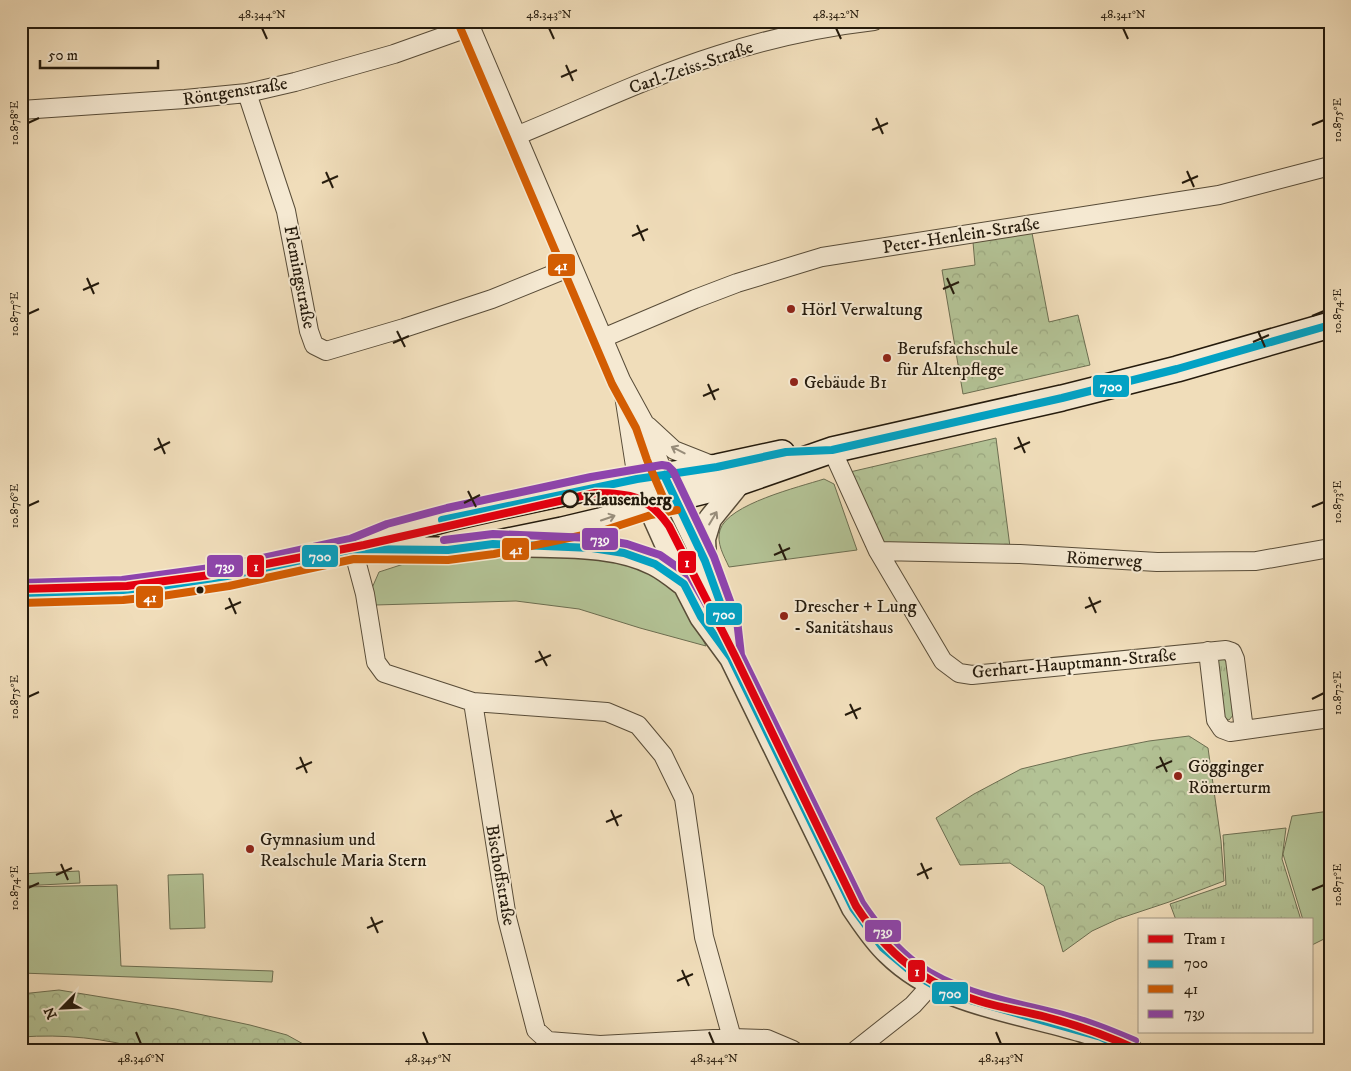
<svg xmlns="http://www.w3.org/2000/svg" width="1351" height="1071" viewBox="0 0 1351 1071" font-family="'IM FELL DW Pica',serif">
<defs>
<pattern id="grass-tufts" width="24" height="20" patternUnits="userSpaceOnUse" patternTransform="scale(1.25)"><rect width="24" height="20" fill="#b3c295"/><path d="M3 7l-1-3M5 7V3M7 7l1-3M15 17l-1-3M17 17v-4M19 17l1-3" fill="none" stroke="#9aa67f"/></pattern>
<pattern id="forest-crowns" width="20" height="18" patternUnits="userSpaceOnUse" patternTransform="scale(1.25)"><rect width="20" height="18" fill="#b3c295"/><path d="M2 6a3 3 0 1 1 6 0M12 15a3 3 0 1 1 6 0" fill="none" stroke="#9aa67f"/></pattern>
</defs>
<rect width="100%" height="100%" fill="#f0ddba"/>
<filter id="stains"><feTurbulence type="fractalNoise" baseFrequency=".004" numOctaves="4"/><feColorMatrix values="0 0 0 0 .2 0 0 0 0 .09 0 0 0 0 .02 0 0 0 .5 -.17"/></filter>
<radialGradient id="worn" r=".72"><stop offset=".6" stop-color="#630" stop-opacity="0"/><stop offset="1" stop-color="#630" stop-opacity=".3"/></radialGradient>
<path fill="url(#grass-tufts)" stroke="#6c6e51" d="M1219,659l8,1 7,54 -5,6 -5,-2 -6,-56z
M1286,828l-4,31 19,61h-125l-6,-16 56,-19 -3,-50z"/>
<path fill="url(#forest-crowns)" stroke="#6c6e51" d="M1032,233l17,89 29,-7 12,50 -127,29 -21,-124 33,-5 -2,-23z
M996,438l14,109 -127,-4 -33,-71z
M1189,736l19,12 13,93 3,40 -55,21 -51,17 -26,12 -29,21 -19,-66 -34,-23 -50,2 -24,-47 38,-24 47,-25 62,-15 66,-13z
M59,990l116,19 75,16 37,10 27,15h-169c-39,-12 -83,-16 -124,-13v-43z"/>
<path fill="#b3c295" stroke="#6c6e51" d="M824,479l10,5 23,66 -128,17c-5,-11 -13,-24 -9,-37 8,-26 79,-43 104,-51z
M553,551l52,4 64,27 19,27 18,37 -66,-18 -61,-19 -63,-8 -141,4 -3,-17 7,-16 40,-13z
M1330,811v125l-18,9v-25h-9l-20,-66 9,-38z
M79,871l1,12 -59,3v-12z
M203,874l2,54 -35,1 -2,-54z
M117,885l4,81 152,5 -1,11 -251,-9v-86z"/>
<g fill="none" stroke-linecap="round" stroke-linejoin="round">
<g stroke="#584c38" stroke-width="20">
<path id="minor" d="M468,21l153,359 24,44 19,51
M247,93l39,118 23,120 5,14 12,6 78,-23 88,-29 79,-32
M21,110l164,-11 62,-6 48,-11 99,-28 76,-27
M516,136c66,-27 132,-59 202,-81 50,-16 104,-28 156,-34
M603,338l92,-39 42,-16 85,-26 397,-62 111,-29
M624,395l13,84
M648,426l26,24 43,17
M832,450l46,101 65,110 16,12 13,2 254,-25 6,2 3,7 9,71
M353,549l12,45 11,68 8,11 89,29 134,10 31,13 25,30 21,43 20,139 28,101
M878,551l142,3 137,8 99,-1 74,-13
M1208,651l8,69 6,9 8,3 100,-14
M473,702l34,216 29,112 12,11 52,4 132,-7 35,1 26,11
M856,1050l57,-45 19,-21"/>
</g>
<g stroke="#584c38" stroke-width="25">
<path id="tertiary" d="M637,479l47,105 17,33 30,41 122,250c11,16 21,32 35,45 65,64 165,57 243,97
M667,482l38,79 23,62 3,35
M514,545c44,2 100,-2 140,19 10,5 20,13 29,20
M705,560l-1,-21 6,-20 30,-37"/>
</g>
<g stroke="#251b0d" stroke-width="28">
<path id="secondary" d="M353,549l95,1 45,-6 69,-14 38,-9 48,-16 92,-23 92,-32 230,-52 115,-29 153,-44
M21,593l102,-3 38,-4 66,-10 126,-27 37,-15 59,-16 86,-19 58,-12 124,-20 65,-14"/>
</g>
<use href="#minor" stroke="#f5e9d2" stroke-width="18"/>
<use href="#tertiary" stroke="#f5e9d2" stroke-width="22"/>
<use href="#secondary" stroke="#f5e9d2" stroke-width="25"/>
<g stroke="#f5e9d2" stroke-width="11">
<path id="bus-1" d="M664,475l41,86 20,55
M442,520l195,-41 80,-12 69,-15 46,-2 230,-52 115,-29 153,-44
M21,593l102,-3 38,-4 66,-10 126,-27 95,1 45,-6 99,4 32,5 31,11 29,20 17,33 30,41 122,250 30,40 31,26 28,16 31,11 128,36 29,13"/>
</g>
<g stroke="#f5e9d2" stroke-width="11">
<path id="bus-2" d="M459,25l153,359 24,44 11,32 19,44
M21,603l102,-3 39,-4 67,-10 125,-27 94,1 46,-6 108,-23 49,-16 26,-5"/>
</g>
<g stroke="#f5e9d2" stroke-width="11">
<path id="bus-3" d="M444,540l49,-6 99,4 35,6 33,11 30,21 29,50
M21,583l101,-3 103,-14 125,-27 37,-15 60,-16 144,-31 71,-12 6,1 5,5 41,86 23,63 4,35 121,248c16,24 33,45 56,62 44,31 102,38 152,52 23,6 44,15 65,24"/>
</g>
<use href="#bus-1" stroke="#02a2c4" stroke-width="8"/>
<use href="#bus-2" stroke="#d35d03" stroke-width="8"/>
<use href="#bus-3" stroke="#8e44ad" stroke-width="8"/>
<g stroke="#f5e9d2" stroke-width="11">
<path id="tram-1" d="M21,589l106,-3 83,-11 154,-30 231,-52c35,0 53,3 74,33l66,130 121,250c31,48 68,78 123,95 22,7 45,10 67,16 31,8 62,19 92,33"/>
</g>
<use href="#tram-1" stroke="#e3000f" stroke-width="8"/>
</g>
<defs><path id="oneway-shaft" d="M-6 0H5M1.5-3L5.5 0L1.5 3" fill="none" stroke-width="1.6" stroke-linecap="round" stroke-linejoin="round" transform="scale(1.25)"/></defs>
<g stroke="#978c79">
<use href="#oneway-shaft" transform="translate(678 450) rotate(-153)"/>
<use href="#oneway-shaft" transform="translate(608 518) rotate(-19)"/>
<use href="#oneway-shaft" transform="translate(713 518) rotate(-59)"/>
</g>
<path fill="none" stroke="#251b0d" stroke-width="2" d="M262,28l5,11M549,28l5,11M836,28l5,11M1123,28l5,11M566,65l7,16M561,77l16,-7M876,118l7,16M28,123l11,-5M1312,125l12,-5M872,130l16,-7M1187,171l7,16M326,172l7,16M322,183l16,-7M1182,183l16,-7M637,225l7,16M632,236l16,-7M87,278l7,16M947,278l7,16M943,289l16,-7M83,290l16,-7M28,314l11,-5M1312,316l12,-5M397,331l8,16M1258,331l7,16M1253,342l16,-7M393,343l16,-7M708,384l7,16M703,396l16,-7M1018,437l7,16M158,438l7,16M1014,449l16,-7M154,450l16,-8M468,491l8,16M464,503l16,-8M28,506l11,-5M1312,507l12,-5M779,544l7,16M774,555l16,-7M1089,597l7,16M229,598l7,16M1085,608l16,-7M225,609l16,-7M539,651l8,15M535,662l16,-7M28,697l11,-5M1312,699l12,-6M850,704l7,15M845,715l16,-7M300,757l7,16M1160,757l7,15M1156,768l16,-7M296,769l16,-7M611,810l7,16M606,822l16,-7M921,863l7,16M61,864l7,16M56,875l16,-7M917,875l15,-7M28,888l11,-5M1312,890l12,-5M371,917l7,16M367,928l16,-7M682,970l7,16M677,981l16,-7M136,1032l5,12M423,1032l5,12M709,1032l5,12M996,1032l5,12"/>
<g fill="#8f2418" stroke="#f5e9d2" stroke-width="2">
<circle cx="791" cy="309" r="5"/>
<circle cx="887" cy="358" r="5"/>
<circle cx="794" cy="382" r="5"/>
<circle cx="784" cy="616" r="5"/>
<circle cx="1178" cy="776" r="5"/>
<circle cx="250" cy="849" r="5"/>
</g>
<circle fill="#f5e9d2" stroke="#251b0d" stroke-width="2.5" cx="570" cy="499" r="8"/>
<circle fill="#251b0d" stroke="#f5e9d2" stroke-width="2" cx="200" cy="590" r="4.5"/>
<g text-anchor="middle" stroke-width="4" stroke-linejoin="round" paint-order="stroke">
<g font-size="18" fill="#251b0d" stroke="#f5e9d2">
<text transform="translate(691 67) rotate(-19)" y="6">Carl-Zeiss-Straße</text>
<text transform="translate(235 91) rotate(-9)" y="6">Röntgenstraße</text>
<text transform="translate(961 235) rotate(-9)" y="6">Peter-Henlein-Straße</text>
<text transform="translate(300 277) rotate(79)" y="6">Flemingstraße</text>
<text transform="translate(1104 559) rotate(3)" y="6">Römerweg</text>
<text transform="translate(1074 663) rotate(-5)" y="6">Gerhart-Hauptmann-Straße</text>
<text transform="translate(501 875) rotate(80)" y="6">Bischoffstraße</text>
</g>
<g font-size="18" fill="#251b0d" stroke="#f5e9d2" text-anchor="start">
<text x="801" y="315">Hörl Verwaltung</text>
<text x="897" y="354">Berufsfachschule<tspan x="897" dy="21">für Altenpflege</tspan></text>
<text x="804" y="388">Gebäude B1</text>
<text x="794" y="612">Drescher + Lung<tspan x="794" dy="21">- Sanitätshaus</tspan></text>
<text x="1188" y="772">Gögginger<tspan x="1188" dy="21">Römerturm</tspan></text>
<text x="260" y="845">Gymnasium und<tspan x="260" dy="21">Realschule Maria Stern</tspan></text>
</g>
<g font-size="18" font-weight="bold" fill="#251b0d" stroke="#f5e9d2" text-anchor="start">
<text x="583" y="505">Klausenberg</text>
</g>
</g>
<g stroke="#f5e9d2" stroke-width="2">
<rect x="547" y="253" width="29" height="24" rx="5" fill="#d35d03"/>
<rect x="1092" y="374" width="38" height="24" rx="5" fill="#02a2c4"/>
<rect x="581" y="527" width="38" height="24" rx="5" fill="#8e44ad"/>
<rect x="501" y="537" width="29" height="24" rx="5" fill="#d35d03"/>
<rect x="301" y="544" width="38" height="24" rx="5" fill="#02a2c4"/>
<rect x="677" y="550" width="20" height="24" rx="5" fill="#e3000f"/>
<rect x="206" y="554" width="38" height="24" rx="5" fill="#8e44ad"/>
<rect x="246" y="554" width="19" height="24" rx="5" fill="#e3000f"/>
<rect x="135" y="585" width="29" height="24" rx="5" fill="#d35d03"/>
<rect x="705" y="602" width="38" height="24" rx="5" fill="#02a2c4"/>
<rect x="864" y="919" width="38" height="24" rx="5" fill="#8e44ad"/>
<rect x="907" y="959" width="19" height="24" rx="5" fill="#e3000f"/>
<rect x="931" y="981" width="38" height="24" rx="5" fill="#02a2c4"/>
</g>
<g font-size="14" text-anchor="middle" font-weight="bold" fill="#fff">
<text x="561" y="270">41</text>
<text x="1111" y="391">700</text>
<text x="600" y="544">739</text>
<text x="516" y="554">41</text>
<text x="320" y="561">700</text>
<text x="687" y="567">1</text>
<text x="225" y="571">739</text>
<text x="256" y="571">1</text>
<text x="150" y="602">41</text>
<text x="724" y="619">700</text>
<text x="883" y="936">739</text>
<text x="917" y="976">1</text>
<text x="950" y="998">700</text>
</g>
<rect width="1351" height="1071" fill="none" stroke="#f0ddba" stroke-width="55"/>
<rect x="1138" y="918" width="175" height="115" fill="#f5e9d2" stroke="#a29783"/>
<rect x="1148" y="935" width="25" height="8" fill="#e3000f" stroke="#a29783"/>
<text x="1184" y="944" font-size="15" fill="#251b0d">Tram 1</text>
<rect x="1148" y="960" width="25" height="8" fill="#02a2c4" stroke="#a29783"/>
<text x="1184" y="968" font-size="15" fill="#251b0d">700</text>
<rect x="1148" y="985" width="25" height="8" fill="#d35d03" stroke="#a29783"/>
<text x="1184" y="994" font-size="15" fill="#251b0d">41</text>
<rect x="1148" y="1010" width="25" height="8" fill="#8e44ad" stroke="#a29783"/>
<text x="1184" y="1018" font-size="15" fill="#251b0d">739</text>
<g transform="translate(62 1008) rotate(246)" stroke="#f5e9d2" stroke-width="4" paint-order="stroke">
<path d="M0-4L9 19L0 12L-9 19Z" fill="#251b0d"/>
<text y="-8" font-size="14" font-weight="bold" text-anchor="middle" fill="#251b0d">N</text>
</g>
<path d="M40 60v8h118v-8" fill="none" stroke="#251b0d" stroke-width="2.5"/>
<text x="48" y="60" font-size="15" fill="#251b0d" stroke="#f5e9d2" stroke-width="4" paint-order="stroke">50 m</text>
<rect x="28" y="28" width="1296" height="1016" fill="none" stroke="#251b0d" stroke-width="2"/>
<g font-size="12" text-anchor="middle" fill="#251b0d">
<text x="262" y="18">48.344°N</text>
<text x="549" y="18">48.343°N</text>
<text x="836" y="18">48.342°N</text>
<text x="1123" y="18">48.341°N</text>
<text transform="translate(1337 120) rotate(-90)" y="4">10.875°E</text>
<text transform="translate(14 123) rotate(-90)" y="4">10.878°E</text>
<text transform="translate(1337 311) rotate(-90)" y="4">10.874°E</text>
<text transform="translate(14 314) rotate(-90)" y="4">10.877°E</text>
<text transform="translate(1337 502) rotate(-90)" y="4">10.873°E</text>
<text transform="translate(14 506) rotate(-90)" y="4">10.876°E</text>
<text transform="translate(1337 693) rotate(-90)" y="4">10.872°E</text>
<text transform="translate(14 697) rotate(-90)" y="4">10.875°E</text>
<text transform="translate(1337 885) rotate(-90)" y="4">10.871°E</text>
<text transform="translate(14 888) rotate(-90)" y="4">10.874°E</text>
<text x="141" y="1062">48.346°N</text>
<text x="428" y="1062">48.345°N</text>
<text x="714" y="1062">48.344°N</text>
<text x="1001" y="1062">48.343°N</text>
</g>
<rect width="100%" height="100%" filter="url(#stains)"/>
<rect width="100%" height="100%" fill="url(#worn)"/>
</svg>
